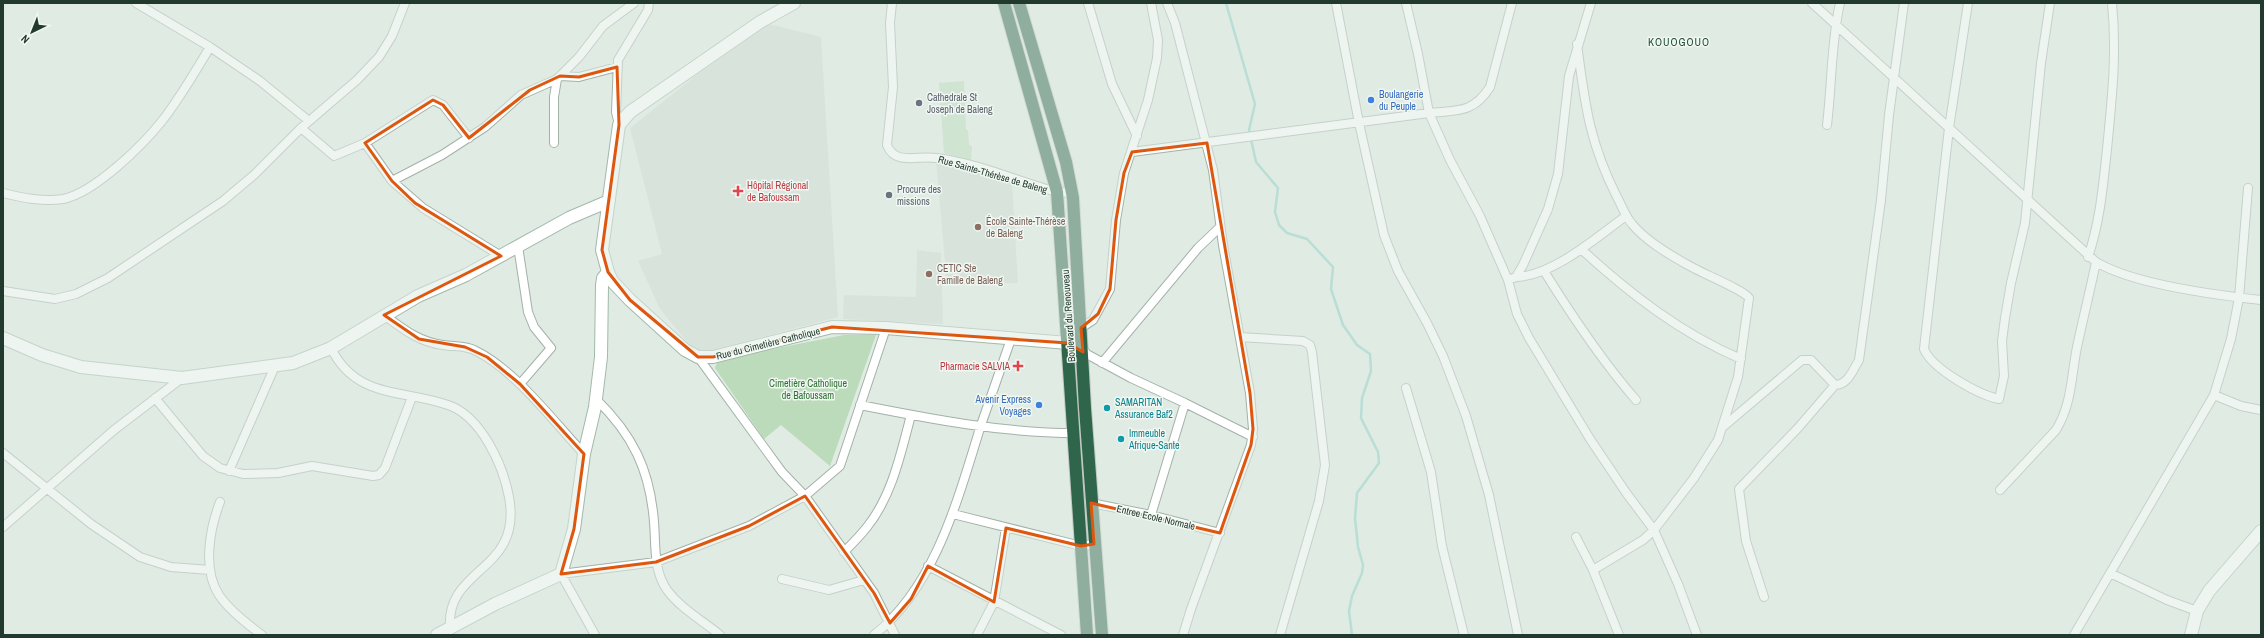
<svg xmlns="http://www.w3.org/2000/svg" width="2264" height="638" viewBox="0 0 2264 638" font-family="'Archivo Narrow',sans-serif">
<rect width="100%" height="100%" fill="#e0ebe3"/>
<path fill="#cfdad2" d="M769,24l52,13 17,280 -141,37 -37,-45 -22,-48 24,-7 -32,-126 69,-55z
M936,161l15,2 61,19 6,101 -71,1z
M917,250l24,3 2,71 -100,-5 1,-24 72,2z"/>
<path fill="#bbdbba" d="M964,81l2,49h2l1,15 3,1 -1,14 -27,-7 -5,-70z
M844,335h32l-46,131 -49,-41 -17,14 -49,-71 2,-5 35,-10z"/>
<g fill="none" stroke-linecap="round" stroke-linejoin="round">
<path stroke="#8acec5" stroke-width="2.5" d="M1226,3l29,101 -6,26 7,32 22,26 -3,24 4,13 8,8 20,6 26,28 -2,22 12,36 14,20 13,9 1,17 -9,27 -1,20 17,34 1,11 -22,30 -2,25 3,29 5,18 -1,8 -10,23 -3,15 3,24"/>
<g stroke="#a3b2a9" stroke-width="10">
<path id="street" d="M136,3l74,44 50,34 49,40
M892,3l-2,20 3,64 -6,58c8,21 31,10 49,13 41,5 81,23 121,34l15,1
M1088,3l24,81 25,52
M1167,3l8,20 38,147 10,75 27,148 3,36 -2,16 -60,164 -8,26
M1336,3l23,120 25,112 14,36 29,52 16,33 23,60 23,79 29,140
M1406,3l12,51 11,59 21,47 30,56 28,64 9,34 12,24 61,101 37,55 27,36 24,54 19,51
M1812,3l284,259c39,23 119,33 165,38
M1968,3l-19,125 -25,221c8,20 55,46 75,50l5,-23 -2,-35 3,-23 6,-35 14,-60 16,-160 9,-60
M1577,44c8,60 12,98 40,153 5,9 8,19 15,27 14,17 36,30 56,41 11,7 56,25 61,33l-11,79 -20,63 -24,38 -40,52 -11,10 -50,30
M560,76l19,1 38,-10
M619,125l-3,-13 2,-52 30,-50 1,-7
M1827,125c5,-41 4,-83 13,-122
M301,128l33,28 31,-13
M469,138l-26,-33 -10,-5 -68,43 27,38 50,-26 43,-28 36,-32 36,-16 22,-22 24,-31 31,-23
M554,143v-46l3,-18
M1132,152l297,-39c27,-3 44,1 61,-26l22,-84
M392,181l31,27 78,48
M3,193c20,5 40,9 60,6 31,-6 79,-53 99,-78 18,-23 33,-49 48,-74
M518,246l10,66 6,15 17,21 -31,36
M1581,249c48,44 99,84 160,110
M2088,257c12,-35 15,-71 19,-108 5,-51 10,-95 5,-146
M1544,271c28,45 57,89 92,129
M1516,277c37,-1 81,-40 110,-61
M1508,280l8,-3 7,-12 25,-56 10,-35 11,-98 22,-73
M3,291l52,8 21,-5 32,-16 115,-77 32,-27 46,-46 56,-48 22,-23 13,-21 13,-33
M384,315c19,14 35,27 59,30 11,2 22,0 33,6 39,19 78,71 108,103
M1068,329l13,-1 12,-8 17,-31 6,-69 8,-47 24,-73 9,-42 1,-18 -7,-37
M1240,337l63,4 7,4 2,7 13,113 -6,36 -39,134
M331,348c25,51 71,41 117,57 33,11 55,60 61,92 14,76 -64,69 -59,132
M1083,352l48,26 54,25 68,34
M698,357l84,115 23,24 69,97 21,42
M1102,363l96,-115 22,-21
M1406,388l25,84 11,74 22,89
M2214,395l27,11 20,4
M155,398l48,58 17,12 23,6 35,-1 34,-7 61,10 6,-1 6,-7 27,-71
M596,399c37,36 54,71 58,123 2,23 -1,48 13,68 14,19 35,30 53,45
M860,405c71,14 142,28 215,28
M1724,426l78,-66h9l24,25c13,0 18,-15 24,-25l22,-160 8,-85 15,-112
M3,453l88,71 49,33 31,10 39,3
M229,471l46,-105
M2000,490l56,-60c16,-26 15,-53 21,-83 6,-28 13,-56 19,-85
M220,502c-10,26 -18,67 -1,93 10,15 28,29 43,40
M1091,503l60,12 69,18
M953,514l128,32 13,-2
M1151,515l34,-112
M3,527l111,-97 68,-52
M1576,537l17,33 26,65
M844,552c8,-8 16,-16 23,-25 25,-31 34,-74 44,-112
M928,566l133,69
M2112,574l55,26 30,11
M782,579l47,11 35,-10
M1764,597l-18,-56 -7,-52 59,-61 37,-43
M595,635l-34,-61 95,-12 93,-36 56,-30 35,-30 46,-138
M874,635c62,-49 84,-137 107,-210 10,-28 20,-57 30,-86
M977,635l17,-33 12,-74
M2074,635l140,-240 17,-56 8,-41 9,-110"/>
</g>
<g stroke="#a2b9ab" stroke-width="14">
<path id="secondary" d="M794,3l-34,19 -130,90 -11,13 -17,125 6,22 4,9 18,19 55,50 13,7h15l119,-30 54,1 182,15 15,9
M3,338l39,17 39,12 101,11 111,-15 38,-15 87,-52 48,-21 103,-57 40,-17
M437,635l58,-31 66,-30 13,-45 10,-75 11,-47 6,-50 1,-72 1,-7 5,-6
M2191,635l6,-24 12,-20 52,-60"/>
</g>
<g stroke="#c1c8c4" stroke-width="14">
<path id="highway" d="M1004,3l53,189 30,443
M1019,3l47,159 7,36 12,210 17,227"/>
</g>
<use href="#street" stroke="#fff" stroke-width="8"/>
<use href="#secondary" stroke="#fff" stroke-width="12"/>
<use href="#highway" stroke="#2f654a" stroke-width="12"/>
</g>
<path d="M0 0H2264V638H0ZM617,67l2,58 -17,125 6,22 22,28 68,57h15l119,-30 236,16 15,9 -2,-24 17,-14 12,-25 6,-69 8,-47 8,-21 75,-9 43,250 3,36 -2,16 -31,88 -129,-30 3,41 -13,2 -75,-18 -12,74 -66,-36 -17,33 -21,24 -16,-30 -69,-97 -56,30 -93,36 -95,12 13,-45 10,-75 -64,-70 -33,-27 -22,-10 -46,-8 -35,-24 117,-59 -86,-53 -23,-22 -27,-38 68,-43 10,5 26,33 61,-48 30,-14 19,1z" fill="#e0ebe3" fill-opacity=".55" fill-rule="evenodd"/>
<path fill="none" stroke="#de570e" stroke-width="3" stroke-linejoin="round" d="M617,67l2,58 -17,125 6,22 22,28 68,57h15l119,-30 236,16 15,9 -2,-24 17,-14 12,-25 6,-69 8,-47 8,-21 75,-9 43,250 3,36 -2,16 -31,88 -129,-30 3,41 -13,2 -75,-18 -12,74 -66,-36 -17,33 -21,24 -16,-30 -69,-97 -56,30 -93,36 -95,12 13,-45 10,-75 -64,-70 -33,-27 -22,-10 -46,-8 -35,-24 117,-59 -86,-53 -23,-22 -27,-38 68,-43 10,5 26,33 61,-48 30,-14 19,1z"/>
<g fill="#3f7fe0" stroke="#f1f7f2" stroke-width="1.5">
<circle cx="1371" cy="100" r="4"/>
<circle cx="1039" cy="405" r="4"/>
</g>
<g fill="#6b7280" stroke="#f1f7f2" stroke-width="1.5">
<circle cx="919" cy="103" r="4"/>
<circle cx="889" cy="195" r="4"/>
</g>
<g fill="#e0444e" stroke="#f1f7f2" stroke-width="1.5">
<path d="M736 185h4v4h4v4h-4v4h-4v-4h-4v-4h4z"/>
<path d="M1016 360h4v4h4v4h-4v4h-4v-4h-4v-4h4z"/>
</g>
<g fill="#8d6e63" stroke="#f1f7f2" stroke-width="1.5">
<circle cx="978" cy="227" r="4"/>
<circle cx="929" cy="274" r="4"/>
</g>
<g fill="#0f9aa8" stroke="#f1f7f2" stroke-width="1.5">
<circle cx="1107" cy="408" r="4"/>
<circle cx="1121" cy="439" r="4"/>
</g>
<g text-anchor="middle" stroke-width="3" stroke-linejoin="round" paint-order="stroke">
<g font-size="10" fill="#366cbe" stroke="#f1f7f2" text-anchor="start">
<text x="1379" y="98">Boulangerie<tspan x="1379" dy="12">du Peuple</tspan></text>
<text x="1031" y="403" text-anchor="end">Avenir Express<tspan x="1031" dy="12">Voyages</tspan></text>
</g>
<g font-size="10" fill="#5b616d" stroke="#f1f7f2" text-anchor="start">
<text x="927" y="101">Cathedrale St<tspan x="927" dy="12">Joseph de Baleng</tspan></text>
<text x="897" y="193">Procure des<tspan x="897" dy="12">missions</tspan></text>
</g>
<g font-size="10" fill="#223a2d" stroke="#f1f7f2">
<text transform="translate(993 174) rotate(16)" y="4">Rue Sainte-Thérèse de Baleng</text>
<text transform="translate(1068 316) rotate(-94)" y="4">Boulevard du Renouveau</text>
<text transform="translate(768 343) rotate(-14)" y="4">Rue du Cimetière Catholique</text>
<text transform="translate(1156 517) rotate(13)" y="4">Entree Ecole Normale</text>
</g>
<g font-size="10" fill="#be3a42" stroke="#f1f7f2" text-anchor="start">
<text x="747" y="189">Hôpital Régional<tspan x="747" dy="12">de Bafoussam</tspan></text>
<text x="1010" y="370" text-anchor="end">Pharmacie SALVIA</text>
</g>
<g font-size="10" fill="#785e54" stroke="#f1f7f2" text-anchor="start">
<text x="986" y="225">École Sainte-Thérèse<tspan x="986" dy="12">de Baleng</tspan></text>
<text x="937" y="272">CETIC Ste<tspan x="937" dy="12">Famille de Baleng</tspan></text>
</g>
<g font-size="10" fill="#2e7034" stroke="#f1f7f2">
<text x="808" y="387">Cimetière Catholique<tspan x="808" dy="12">de Bafoussam</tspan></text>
</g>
<g font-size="10" fill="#0d838f" stroke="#f1f7f2" text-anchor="start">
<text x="1115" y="406">SAMARITAN<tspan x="1115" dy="12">Assurance Baf2</tspan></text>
<text x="1129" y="437">Immeuble<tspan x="1129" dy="12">Afrique-Sante</tspan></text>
</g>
<g font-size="11" letter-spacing="1" fill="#1f4c33" stroke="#f1f7f2">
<text x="1679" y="46">KOUOGOUO</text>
</g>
</g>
<rect width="2264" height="638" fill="none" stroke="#223a2d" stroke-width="8"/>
<g transform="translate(32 32) rotate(223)" stroke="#f1f7f2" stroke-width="3" paint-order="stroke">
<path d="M0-3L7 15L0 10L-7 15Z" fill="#223a2d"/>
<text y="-6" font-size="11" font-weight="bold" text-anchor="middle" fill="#223a2d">N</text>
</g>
</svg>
